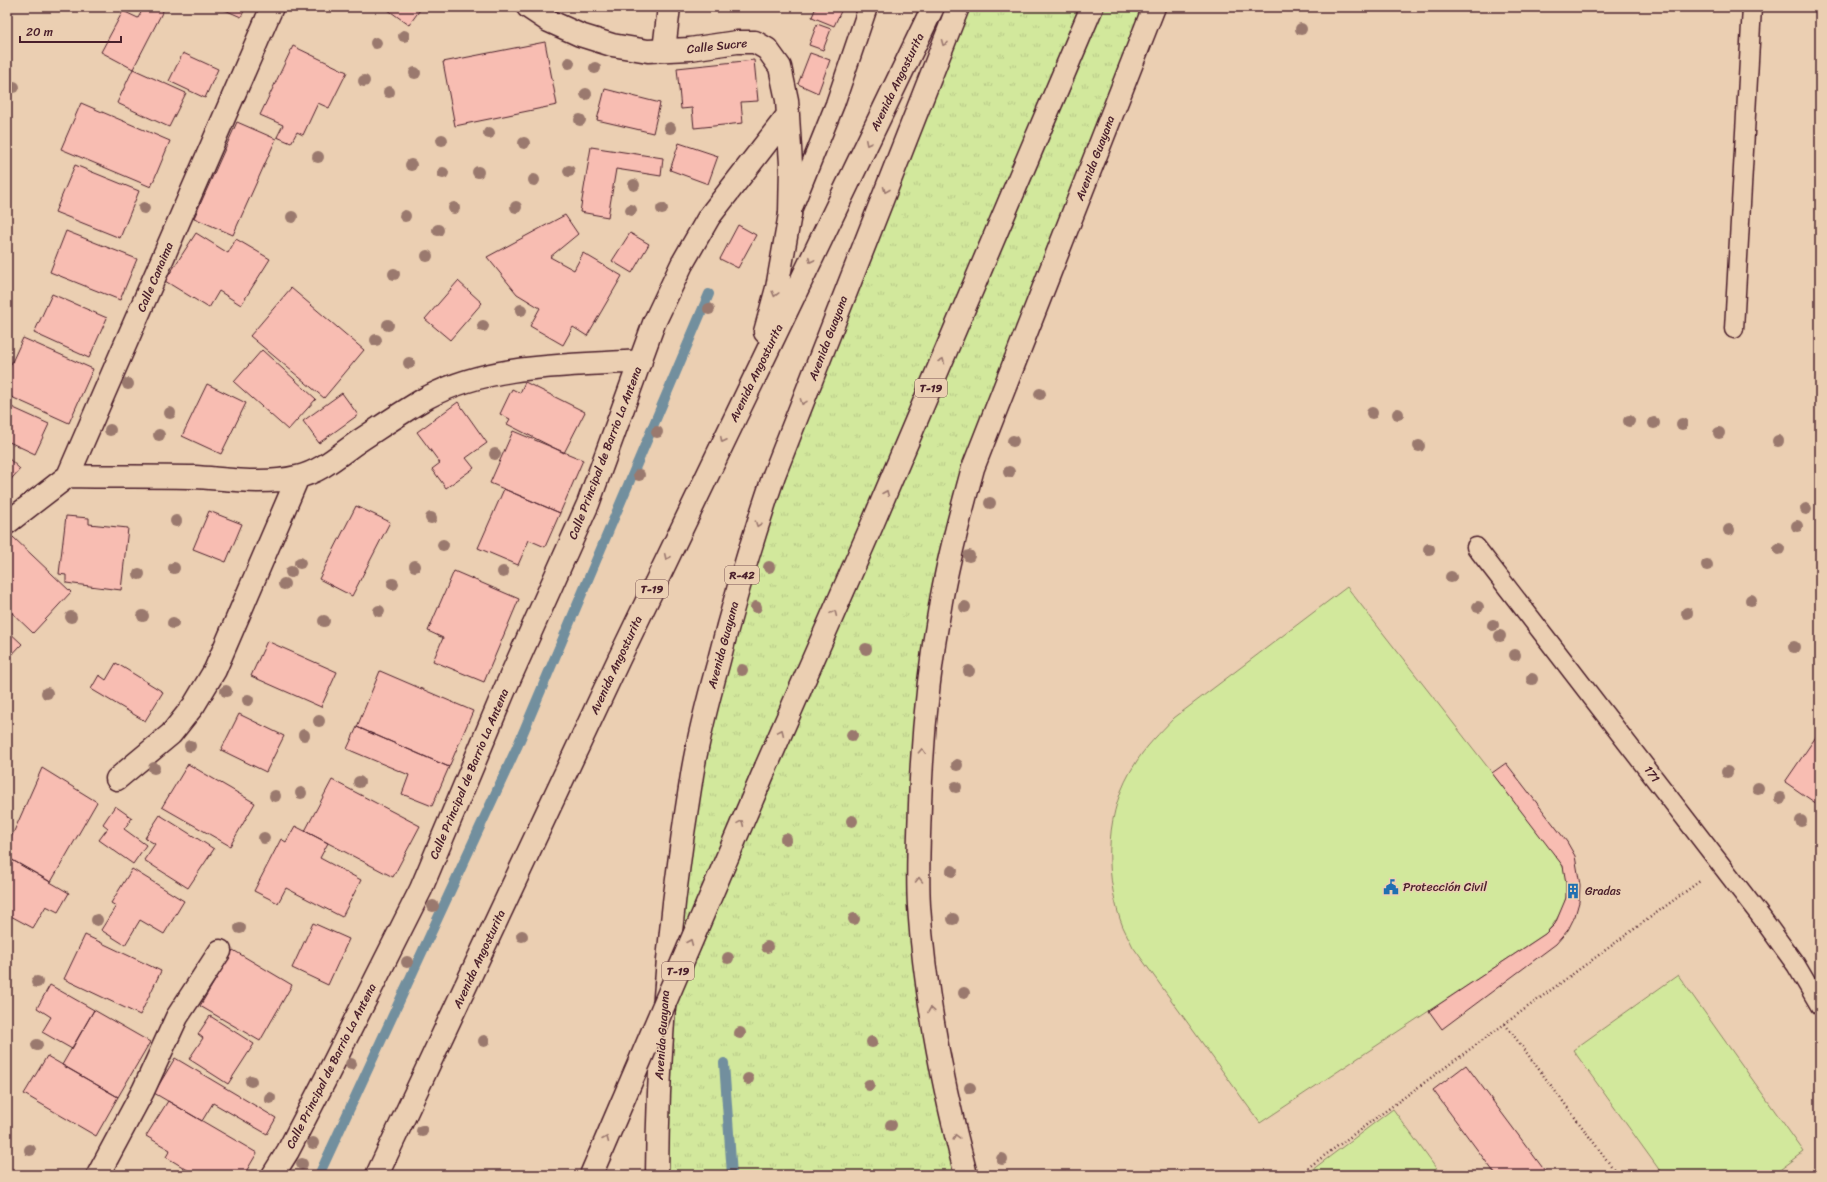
<svg xmlns="http://www.w3.org/2000/svg" width="1827" height="1182" viewBox="0 0 1827 1182" font-family="Sriracha,sans-serif">
<defs>
<pattern id="grass-tufts" width="24" height="20" patternUnits="userSpaceOnUse"><rect width="24" height="20" fill="#d2e89c"/><path d="M3 7l-1-3M5 7V3M7 7l1-3M15 17l-1-3M17 17v-4M19 17l1-3" fill="none" stroke="#b6c787"/></pattern>
</defs>
<rect width="100%" height="100%" fill="#ebcfb2"/>
<filter id="ink" filterUnits="userSpaceOnUse"><feTurbulence type="fractalNoise" baseFrequency=".025" numOctaves="2"/><feDisplacementMap in="SourceGraphic" scale="8" xChannelSelector="R" yChannelSelector="G"/><feConvolveMatrix kernelMatrix="1 2 1 2 8 2 1 2 1" color-interpolation-filters="sRGB"/></filter>
<g filter="url(#ink)">
<path fill="url(#grass-tufts)" stroke="#8e8464" d="M958,7h196l-114,294 -99,299 -22,304 47,271h-309l5,-151 65,-396z"/>
<path fill="#d2e89c" stroke="#8e8464" d="M1347,587l203,260c4,6 9,12 12,18 13,24 0,51 -17,69l-285,189 -127,-176c-4,-9 -10,-18 -13,-28 -16,-50 -15,-109 15,-155 10,-17 25,-31 39,-46z
M1678,975l126,177 -31,23h-110l-90,-125z
M1393,1109l48,66h-132l-1,-2z"/>
<g fill="none" stroke-linecap="round" stroke-linejoin="round">
<path stroke="#728f9e" stroke-width="10" d="M724,1063l8,112
M319,1175l198,-428 192,-453"/>
</g>
<path fill="#f8bdb2" stroke="#4a1f2b" d="M144,7h21l-32,62 -32,-17 22,-41 15,7z
M218,7h28l-5,10z
M384,7h38l-13,18z
M816,7h21l5,2 -8,17 -22,-9z
M817,24l14,5 -8,21 -14,-5z
M545,42l12,63 -102,21 -12,-64z
M293,46l54,26 -18,36 -11,-5 -15,32 -6,-3 -6,11 -14,-6 6,-12 -23,-10z
M183,53l35,16 -13,29 -36,-17z
M810,53l20,7 -12,33 -20,-9z
M754,60l4,41 -17,1 2,21 -49,5 -2,-20 -11,1 -4,-41z
M133,69l53,24 -17,34 -52,-24z
M605,89l55,14 -7,30 -56,-13z
M81,103l89,38 -19,46 -90,-38z
M237,122l39,17 -43,96 -39,-17z
M679,143l39,13 -10,28 -38,-14z
M591,147l72,11 -2,18 -45,-7 -8,48 -28,-5z
M75,165l64,26 -19,47 -65,-26z
M565,215l13,19 -28,23 24,13 9,-17 39,23 -35,60 -14,-9 -10,18 -33,-19 10,-18 -23,-14 -30,-37z
M738,225l18,10 -18,33 -18,-9z
M66,231l71,28 -17,41 -70,-28z
M196,233l32,20 8,-14 34,20 -29,46 -22,-14 -10,17 -44,-27z
M630,233l19,11 -17,29 -20,-12z
M458,281l24,22 -32,37 -25,-21z
M291,288l73,62 -40,48 -74,-62z
M52,294l55,24 -18,40 -55,-25z
M23,338l70,31 -24,54 -62,-28v-22z
M262,350l54,49 -28,31 -54,-48z
M525,382l60,30 -21,41 -57,-29 3,-5 -10,-5 12,-25 8,4z
M207,384l39,19 -25,51 -39,-18z
M342,393l16,22 -39,28 -16,-22z
M458,402l29,41 -21,15 8,10 -28,20 -14,-19 8,-6 -23,-31z
M7,405l42,19 -14,30 -28,-13z
M513,431l70,29 -23,53 -70,-30z
M7,457l13,12 -13,15z
M504,489l56,24 -15,34 -16,-7 -11,25 -40,-17z
M356,506l34,16 -38,74 -33,-17z
M209,511l33,13 -16,38 -33,-13z
M66,516l23,2v6l39,4 -7,62 -55,-7v-8l-7,-1z
M13,537l58,55 -38,41 -26,-25v-64z
M454,571l65,28 -35,83 -51,-21 10,-23 -15,-7z
M7,630l15,14 -15,16z
M267,641l70,31 -16,35 -70,-31z
M116,663l47,29 -18,29 -54,-32 8,-14 7,5z
M380,671l93,40 -24,56 -92,-40z
M239,714l45,22 -18,36 -45,-22z
M357,727l92,40 -17,39 -30,-12 7,-19 -62,-26z
M1820,731v75l-35,-24z
M1506,763l61,79 8,14 5,29 -1,17 -4,14 -7,14 -12,14 -114,85 -13,-18 116,-77 10,-10 11,-26v-15l-3,-17 -71,-93z
M188,764l67,39 -25,43 -68,-39z
M42,768l55,34 -46,80 -44,-25v-10z
M332,780l88,46 -27,51 -88,-46z
M115,806l17,12 -8,11 22,16 -13,19 -34,-24 9,-12 -5,-4z
M160,815l54,34 -26,39 -44,-28 11,-16 -10,-6z
M295,826l33,17 -8,15 41,22 -19,37 -56,-29 -8,15 -24,-12 27,-52 5,3z
M7,857l62,36 -11,19 -12,-6 -13,22 -26,-14z
M132,869l52,32 -20,33 -24,-14 -15,25 -24,-15 15,-24 -5,-3z
M313,923l36,16 -21,46 -36,-17z
M85,935l76,36 -21,44 -76,-36z
M233,950l59,35 -32,56 -60,-35z
M50,985l44,25 -22,39 -30,-17 9,-15 -14,-9z
M94,1010l56,32 -32,55 -56,-32z
M210,1016l44,28 -26,40 -39,-25 14,-21 -5,-4z
M47,1056l71,41 -22,39 -72,-42z
M175,1058l101,60 -9,16 -54,-31 -11,18 -48,-28z
M1466,1065l82,110h-52l-63,-85z
M168,1101l89,52 -13,22h-48l-30,-18 4,-7 -24,-14z
M32,1171l5,4h-9z"/>
<g fill="none" stroke-linecap="round" stroke-linejoin="round">
<g stroke="#4a1f2b" stroke-width="21">
<path id="lane" d="M793,208l42,-104 33,-97
M1734,329l18,-322
M1476,547l286,371 34,47 24,41"/>
</g>
<g stroke="#4a1f2b" stroke-width="25">
<path id="street" d="M528,7l21,14 31,14 32,10 36,6 42,-2 47,-7h18l12,7 13,18 7,33 4,64 -1,50
M664,50l5,-43
M68,476c42,1 85,0 127,1 33,2 69,8 102,0 24,-5 43,-23 62,-36 23,-15 46,-31 69,-44 64,-34 142,-31 213,-36
M7,523l61,-47 204,-469
M117,779l54,-45 23,-29 21,-35 83,-193
M98,1175l45,-84 34,-74 43,-66
M273,1175l15,-24 38,-73 95,-189 84,-200 83,-185 66,-181 28,-59 27,-47 79,-102"/>
</g>
<g stroke="#4a1f2b" stroke-width="25">
<path id="primary" d="M657,1175c1,-134 13,-267 35,-400 6,-37 16,-75 26,-111 16,-64 35,-127 56,-189l184,-468
M966,1175c-23,-88 -41,-178 -47,-269 -2,-34 0,-68 1,-101 2,-68 9,-137 21,-204 8,-45 20,-89 32,-133l181,-461"/>
</g>
<g stroke="#4a1f2b" stroke-width="25">
<path id="highway" d="M765,332l12,-44 13,-74
M766,767l106,-242 220,-518
M377,1175l242,-516 314,-652"/>
</g>
<path stroke="#4a1f2b" stroke-width="2.5" stroke-dasharray="1 3" stroke-linecap="butt" d="M1505,1024l113,151
M1298,1175l402,-294"/>
<use href="#lane" stroke="#ebcfb2" stroke-width="18"/>
<use href="#street" stroke="#ebcfb2" stroke-width="22"/>
<use href="#primary" stroke="#ebcfb2" stroke-width="22"/>
<use href="#highway" stroke="#ebcfb2" stroke-width="22"/>
<g stroke="#4a1f2b" stroke-width="25" stroke-linecap="butt">
<path id="highway-bridge" d="M591,1175l175,-408"/>
</g>
<use href="#highway-bridge" stroke="#ebcfb2" stroke-width="22"/>
</g>
<g fill="#9a796e">
<circle cx="1301" cy="29" r="6"/>
<circle cx="404" cy="36" r="6"/>
<circle cx="376" cy="43" r="6"/>
<circle cx="569" cy="63" r="6"/>
<circle cx="595" cy="68" r="6"/>
<circle cx="415" cy="73" r="6"/>
<circle cx="364" cy="81" r="6"/>
<circle cx="14" cy="87" r="6"/>
<circle cx="389" cy="92" r="6"/>
<circle cx="586" cy="94" r="6"/>
<circle cx="580" cy="120" r="6"/>
<circle cx="670" cy="128" r="6"/>
<circle cx="489" cy="133" r="6"/>
<circle cx="442" cy="140" r="6"/>
<circle cx="524" cy="143" r="6"/>
<circle cx="318" cy="157" r="6"/>
<circle cx="411" cy="165" r="6"/>
<circle cx="569" cy="171" r="6"/>
<circle cx="478" cy="172" r="6"/>
<circle cx="443" cy="173" r="6"/>
<circle cx="534" cy="180" r="6"/>
<circle cx="634" cy="185" r="6"/>
<circle cx="516" cy="207" r="6"/>
<circle cx="144" cy="208" r="6"/>
<circle cx="454" cy="208" r="6"/>
<circle cx="662" cy="209" r="6"/>
<circle cx="631" cy="210" r="6"/>
<circle cx="405" cy="216" r="6"/>
<circle cx="292" cy="217" r="6"/>
<circle cx="438" cy="230" r="6"/>
<circle cx="427" cy="256" r="6"/>
<circle cx="394" cy="274" r="6"/>
<circle cx="709" cy="309" r="6"/>
<circle cx="521" cy="310" r="6"/>
<circle cx="388" cy="325" r="6"/>
<circle cx="483" cy="326" r="6"/>
<circle cx="376" cy="340" r="6"/>
<circle cx="409" cy="363" r="6"/>
<circle cx="128" cy="384" r="6"/>
<circle cx="1040" cy="394" r="6"/>
<circle cx="170" cy="413" r="6"/>
<circle cx="1372" cy="413" r="6"/>
<circle cx="1398" cy="414" r="6"/>
<circle cx="1629" cy="421" r="6"/>
<circle cx="1654" cy="423" r="6"/>
<circle cx="1682" cy="424" r="6"/>
<circle cx="110" cy="430" r="6"/>
<circle cx="657" cy="432" r="6"/>
<circle cx="1719" cy="433" r="6"/>
<circle cx="159" cy="435" r="6"/>
<circle cx="1013" cy="441" r="6"/>
<circle cx="1778" cy="441" r="6"/>
<circle cx="1419" cy="446" r="6"/>
<circle cx="495" cy="454" r="6"/>
<circle cx="1009" cy="472" r="6"/>
<circle cx="639" cy="475" r="6"/>
<circle cx="990" cy="503" r="6"/>
<circle cx="1806" cy="509" r="6"/>
<circle cx="431" cy="518" r="6"/>
<circle cx="176" cy="521" r="6"/>
<circle cx="1797" cy="526" r="6"/>
<circle cx="1729" cy="530" r="6"/>
<circle cx="443" cy="545" r="6"/>
<circle cx="1429" cy="549" r="6"/>
<circle cx="1779" cy="549" r="6"/>
<circle cx="969" cy="556" r="6"/>
<circle cx="300" cy="563" r="6"/>
<circle cx="1707" cy="565" r="6"/>
<circle cx="415" cy="566" r="6"/>
<circle cx="769" cy="567" r="6"/>
<circle cx="174" cy="568" r="6"/>
<circle cx="291" cy="572" r="6"/>
<circle cx="503" cy="572" r="6"/>
<circle cx="139" cy="574" r="6"/>
<circle cx="1451" cy="577" r="6"/>
<circle cx="284" cy="584" r="6"/>
<circle cx="393" cy="584" r="6"/>
<circle cx="1751" cy="600" r="6"/>
<circle cx="756" cy="607" r="6"/>
<circle cx="965" cy="607" r="6"/>
<circle cx="1478" cy="607" r="6"/>
<circle cx="379" cy="611" r="6"/>
<circle cx="1687" cy="613" r="6"/>
<circle cx="143" cy="616" r="6"/>
<circle cx="71" cy="617" r="6"/>
<circle cx="324" cy="621" r="6"/>
<circle cx="173" cy="623" r="6"/>
<circle cx="1493" cy="625" r="6"/>
<circle cx="1500" cy="636" r="6"/>
<circle cx="1794" cy="647" r="6"/>
<circle cx="866" cy="649" r="6"/>
<circle cx="1515" cy="655" r="6"/>
<circle cx="742" cy="670" r="6"/>
<circle cx="969" cy="671" r="6"/>
<circle cx="1532" cy="679" r="6"/>
<circle cx="226" cy="691" r="6"/>
<circle cx="47" cy="693" r="6"/>
<circle cx="248" cy="700" r="6"/>
<circle cx="319" cy="721" r="6"/>
<circle cx="304" cy="735" r="6"/>
<circle cx="852" cy="735" r="6"/>
<circle cx="190" cy="746" r="6"/>
<circle cx="957" cy="765" r="6"/>
<circle cx="154" cy="768" r="6"/>
<circle cx="1727" cy="772" r="6"/>
<circle cx="359" cy="782" r="6"/>
<circle cx="956" cy="787" r="6"/>
<circle cx="1758" cy="788" r="6"/>
<circle cx="301" cy="793" r="6"/>
<circle cx="275" cy="796" r="6"/>
<circle cx="1780" cy="798" r="6"/>
<circle cx="852" cy="821" r="6"/>
<circle cx="1801" cy="821" r="6"/>
<circle cx="264" cy="838" r="6"/>
<circle cx="786" cy="839" r="6"/>
<circle cx="952" cy="871" r="6"/>
<circle cx="433" cy="906" r="6"/>
<circle cx="854" cy="919" r="6"/>
<circle cx="953" cy="919" r="6"/>
<circle cx="97" cy="920" r="6"/>
<circle cx="240" cy="928" r="6"/>
<circle cx="522" cy="936" r="6"/>
<circle cx="767" cy="947" r="6"/>
<circle cx="728" cy="958" r="6"/>
<circle cx="407" cy="962" r="6"/>
<circle cx="37" cy="982" r="6"/>
<circle cx="964" cy="993" r="6"/>
<circle cx="740" cy="1033" r="6"/>
<circle cx="484" cy="1041" r="6"/>
<circle cx="872" cy="1042" r="6"/>
<circle cx="37" cy="1045" r="6"/>
<circle cx="351" cy="1064" r="6"/>
<circle cx="748" cy="1079" r="6"/>
<circle cx="251" cy="1081" r="6"/>
<circle cx="869" cy="1085" r="6"/>
<circle cx="970" cy="1088" r="6"/>
<circle cx="270" cy="1098" r="6"/>
<circle cx="891" cy="1125" r="6"/>
<circle cx="422" cy="1131" r="6"/>
<circle cx="313" cy="1143" r="6"/>
<circle cx="30" cy="1150" r="6"/>
<circle cx="1002" cy="1159" r="6"/>
<circle cx="302" cy="1164" r="6"/>
</g>
<defs><path id="oneway-chevron" d="M-2-3.5L2.5 0L-2 3.5" fill="none" stroke-width="1.6" stroke-linecap="round" stroke-linejoin="round"/></defs>
<g stroke="#9a776e">
<use href="#oneway-chevron" transform="translate(944 43) rotate(112)"/>
<use href="#oneway-chevron" transform="translate(868 143) rotate(116)"/>
<use href="#oneway-chevron" transform="translate(886 190) rotate(112)"/>
<use href="#oneway-chevron" transform="translate(811 260) rotate(116)"/>
<use href="#oneway-chevron" transform="translate(775 294) rotate(105)"/>
<use href="#oneway-chevron" transform="translate(942 361) rotate(-67)"/>
<use href="#oneway-chevron" transform="translate(803 402) rotate(111)"/>
<use href="#oneway-chevron" transform="translate(723 440) rotate(116)"/>
<use href="#oneway-chevron" transform="translate(886 493) rotate(-67)"/>
<use href="#oneway-chevron" transform="translate(758 524) rotate(109)"/>
<use href="#oneway-chevron" transform="translate(667 557) rotate(115)"/>
<use href="#oneway-chevron" transform="translate(834 613) rotate(-66)"/>
<use href="#oneway-chevron" transform="translate(781 732) rotate(-66)"/>
<use href="#oneway-chevron" transform="translate(922 751) rotate(-87)"/>
<use href="#oneway-chevron" transform="translate(741 823) rotate(-66)"/>
<use href="#oneway-chevron" transform="translate(919 880) rotate(-90)"/>
<use href="#oneway-chevron" transform="translate(690 942) rotate(-67)"/>
<use href="#oneway-chevron" transform="translate(931 1010) rotate(-99)"/>
<use href="#oneway-chevron" transform="translate(956 1137) rotate(-105)"/>
<use href="#oneway-chevron" transform="translate(606 1139) rotate(-67)"/>
</g>
</g>
<defs>
<g id="civic-bare" transform="scale(1.2)"><path d="M-.6-6.5H3V-4.5H.6V-3L4-1V1h2V6H-6V1h2V-1L-.6-3ZM-1.2 2.5V6h2.4V2.5Z" fill="#1f6fb2" stroke="#ebcfb2" stroke-width="2.5" paint-order="stroke"/></g>
<g id="building-bare" transform="scale(1.2)"><path d="M-4-6H4V6H1V3H-1V6H-4ZM-2.5-4.3h1.7v1.8h-1.7ZM.8-4.3h1.7v1.8H.8ZM-2.5-1h1.7V.8h-1.7ZM.8-1h1.7V.8H.8Z" fill="#1f6fb2" stroke="#ebcfb2" stroke-width="2.5" paint-order="stroke"/></g>
</defs>
<g fill-rule="evenodd">
<use href="#civic-bare" x="1391" y="887"/>
<use href="#building-bare" x="1573" y="891"/>
</g>
<g text-anchor="middle" stroke-width="3" stroke-linejoin="round" paint-order="stroke">
<g fill="#ebcfb2" stroke="#7a5454" stroke-width="1">
<rect x="915" y="379" width="32" height="18" rx="3"/>
<rect x="725" y="566" width="34" height="18" rx="3"/>
<rect x="636" y="580" width="32" height="18" rx="3"/>
<rect x="662" y="962" width="32" height="18" rx="3"/>
</g>
<g font-size="11" font-weight="bold" fill="#4a1f2b">
<text x="931" y="392">T-19</text>
<text x="742" y="579">R-42</text>
<text x="652" y="593">T-19</text>
<text x="678" y="975">T-19</text>
</g>
<g font-size="12" fill="#4a1f2b" stroke="#ebcfb2">
<text transform="translate(717 46) rotate(-6)" y="4">Calle Sucre</text>
<text transform="translate(897 82) rotate(-64)" y="4">Avenida Angosturita</text>
<text transform="translate(1095 158) rotate(-69)" y="4">Avenida Guayana</text>
<text transform="translate(155 277) rotate(-67)" y="4">Calle Canaima</text>
<text transform="translate(828 338) rotate(-69)" y="4">Avenida Guayana</text>
<text transform="translate(756 373) rotate(-64)" y="4">Avenida Angosturita</text>
<text transform="translate(605 453) rotate(-69)" y="4">Calle Principal de Barrio La Antena</text>
<text transform="translate(723 645) rotate(-75)" y="4">Avenida Guayana</text>
<text transform="translate(616 665) rotate(-65)" y="4">Avenida Angosturita</text>
<text transform="translate(469 774) rotate(-67)" y="4">Calle Principal de Barrio La Antena</text>
<text transform="translate(1652 774) rotate(53)" y="4">171</text>
<text transform="translate(479 959) rotate(-65)" y="4">Avenida Angosturita</text>
<text transform="translate(662 1035) rotate(-86)" y="4">Avenida Guayana</text>
<text transform="translate(331 1066) rotate(-63)" y="4">Calle Principal de Barrio La Antena</text>
</g>
<g font-size="12" fill="#4a1f2b" stroke="#ebcfb2" text-anchor="start">
<text x="1403" y="891">Protección Civil</text>
<text x="1585" y="895">Gradas</text>
</g>
</g>
<rect width="1827" height="1182" fill="none" stroke="#ebcfb2" stroke-width="24"/>
<rect x="12" y="12" width="1803" height="1158" fill="none" stroke="#4a1f2b" stroke-width="1.5" filter="url(#ink)"/>
<path d="M20 36v6h101v-6" fill="none" stroke="#4a1f2b" stroke-width="2"/>
<text x="26" y="36" font-size="12" fill="#4a1f2b" stroke="#ebcfb2" stroke-width="3" paint-order="stroke">20 m</text>
</svg>
